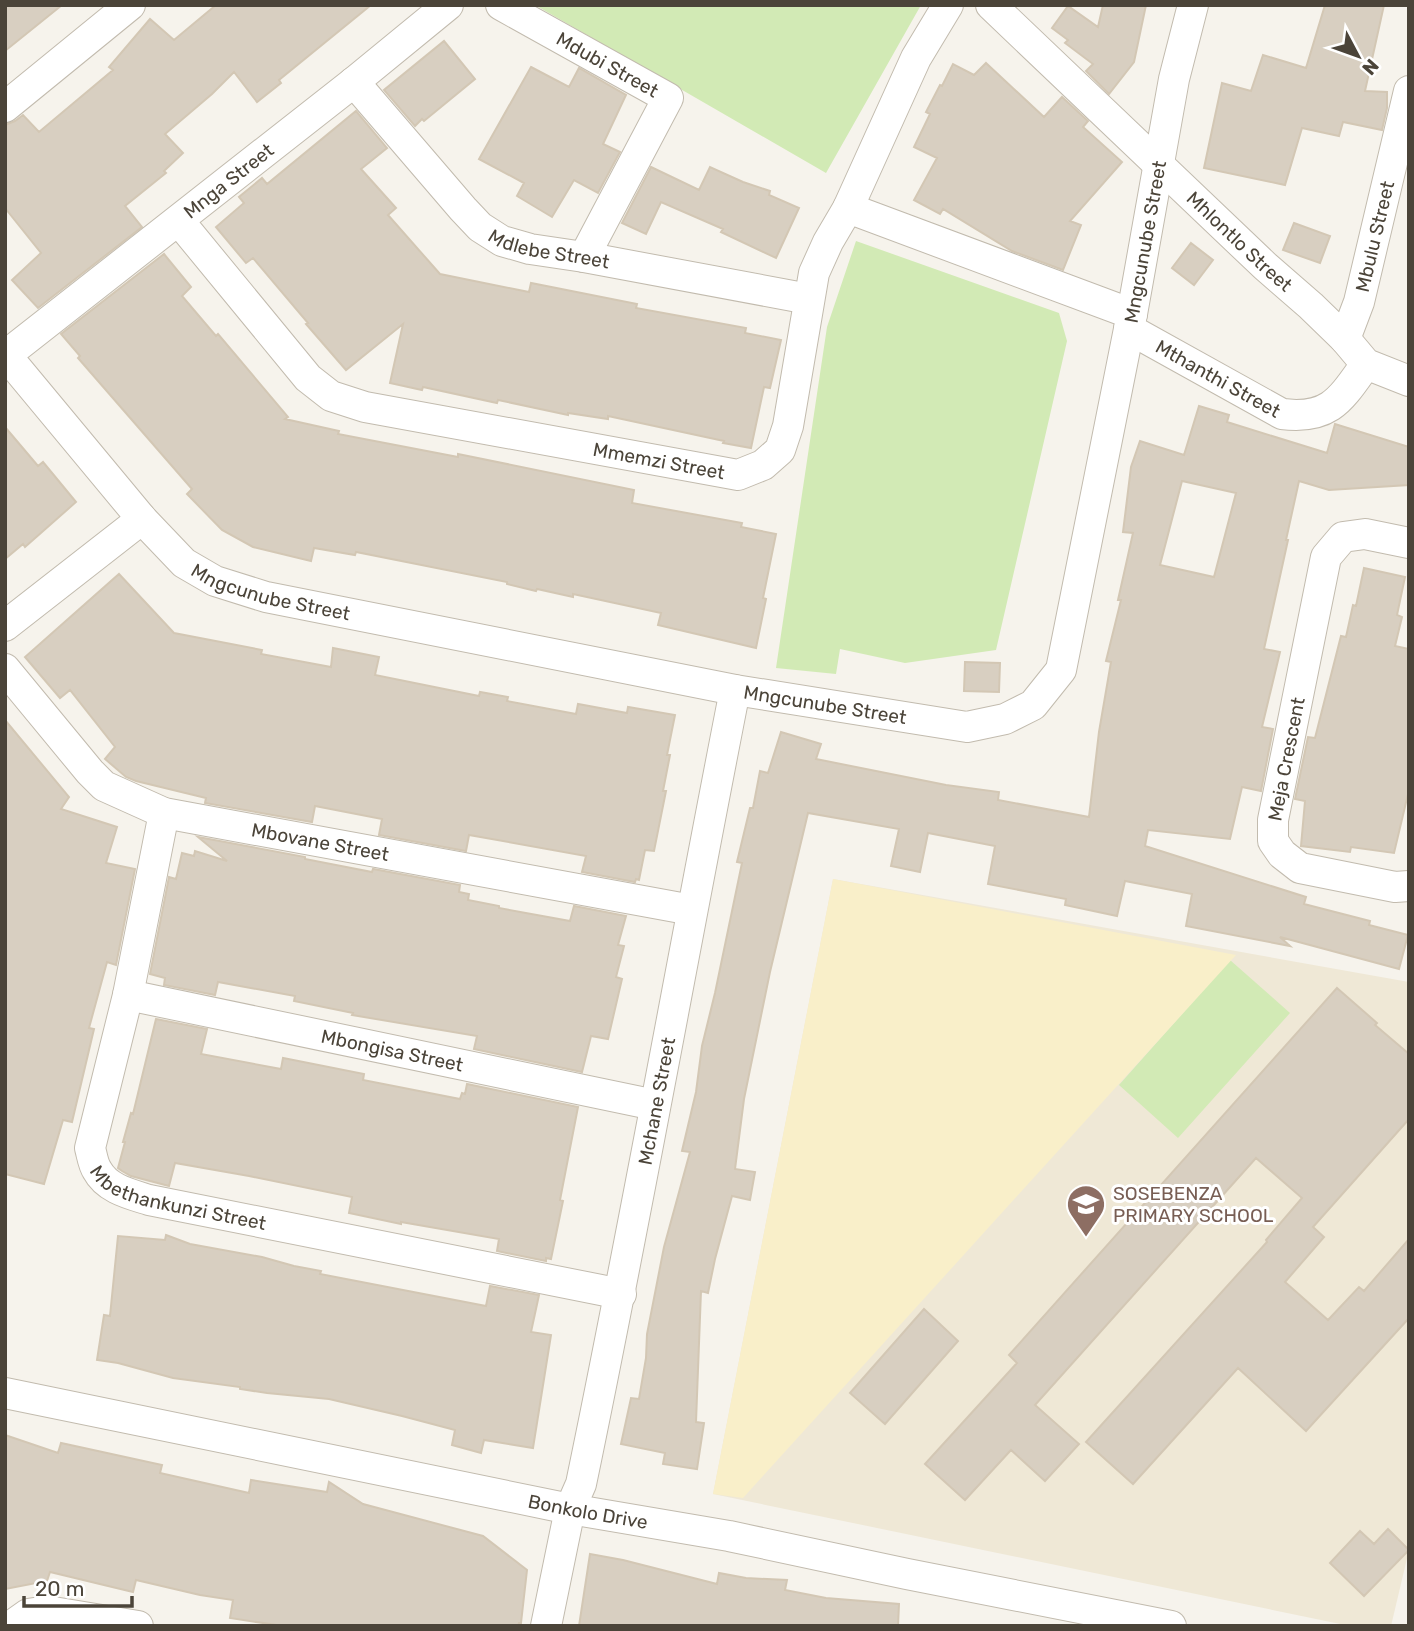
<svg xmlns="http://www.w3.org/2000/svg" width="1414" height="1631" viewBox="0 0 1414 1631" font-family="Rubik,sans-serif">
<rect width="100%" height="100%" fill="#f6f3ec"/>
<path fill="#efe8d6" d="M833,879l576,103v568l-18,76h-41l-637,-132z"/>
<path fill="#d2eab5" d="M535,5h386l-95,168z
M856,241l203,72 8,28 -71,309 -91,13 -65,-14 -4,25 -60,-6 51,-341z
M1230,960l60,53 -112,125 -59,-53z"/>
<path fill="#f9efc9" d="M833,879l403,76 -493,543 -30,-4z"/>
<path fill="#d8cfc1" stroke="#d3c7b4" stroke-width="2" fill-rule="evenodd" d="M5,5h57l-57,46z
M216,5h155l-92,75 2,3 -24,19 -23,-30 -22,22 -47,40 18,19 -19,18 2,2 -41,33 17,21 -104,81 -26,-28 29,-27 -36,-45v-83l10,-4 8,-6 16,17 74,-62 -4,-3 41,-48 24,21z
M1103,5h43l-12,57 -25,32 -23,-23 7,-7 -28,-21 3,-3 -16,-12 16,-22 30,21z
M1325,5h59l-19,86 22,1v16l-5,22 -39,-8 -4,14 -37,-8 -17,57 -81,-17 18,-85 29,8 12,-36 43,13z
M444,41l31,38 -51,42 -2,-2 -7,7 -31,-36z
M986,63l58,54 18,-20 26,24 -5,6 39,35 -52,59 11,4 -18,45 -51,-19 -69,-42 -3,5 -26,-14 23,-42 -23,-11 16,-33 -4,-2 14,-27 2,1 11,-22 21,11z
M531,67l38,20 10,-19 47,27 -23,49 17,8 -22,41 -24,-13 -22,37 -35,-21 7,-13 -45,-24z
M356,111l31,37 -26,21 35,39 -8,7 52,59 89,18 2,-9 106,21 -1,4 110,20 -1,5 36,7 -11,48 -6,-1 -13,61 -28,-5 1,-2 -116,-25v3l-40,-6v2l-70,-15 -1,3 -74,-16 -1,3 -32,-7 13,-59 -57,46 -40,-46 2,-1 -55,-65 -7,5 -30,-36 28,-24 -5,-6 23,-19 5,6z
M651,167l48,23 11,-23 33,15 27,9 -1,4 30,13 -23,50 -55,-26 2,-3 -62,-27 -15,32 -24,-11z
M1294,223l36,13 -10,27 -37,-13z
M1191,243l22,17 -19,25 -22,-17z
M164,254l27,33 -9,9 34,40 2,-2 70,83 -3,2 54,12 -1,3 120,23v-3l176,36 -2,13 110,20 -1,4 35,7 -13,64 3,1 -10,49 -98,-23 3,-12 -88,-19v3l-36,-8 -1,2 -29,-7v-2l-151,-30 -1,3 -41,-7 -3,13 -58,-14 -31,-17 -35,-36 5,-5 -114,-131 2,-2 -19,-22z
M1199,406l30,9 -2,7 100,31 8,-29 74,23v38l-80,5 -30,-9 -13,59h2l-24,109 16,3 -18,75 11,2 -12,62 -19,-4 -12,52 -82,-9 -3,16 161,51 -2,7 66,17 -1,4 39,10 -9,34 -119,-32 10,9 -104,-20 6,-32 -67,-13 -8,35 -52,-11 1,-6 -78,-15 7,-38 -67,-13 -8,39 -29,-6 8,-37 -91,-16 -38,159 -26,127 -9,70 20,3 -5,28 -18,-4 -17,63 -7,34 -7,-2 -5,131 8,1 -7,46 -34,-5 2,-11 -44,-9 10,-46 8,1 7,-41 1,-24 17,-87 26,-95 -8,-1 14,-59 6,-46 13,-53 27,-130 -5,-1 13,-54h3l7,-37 8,2 13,-41 40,12 -5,15 130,26 53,7 -1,8 91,17 10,-85 12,-70 -5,-1 15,-61h-3l15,-67 -10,-1 8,-65 9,-26 44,14zM1182,481l54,12 -22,84 -54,-12z
M5,427l33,39 5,-4 33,40 -51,45 -2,-3 -18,15z
M1364,568l41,9 -8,38 5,2 -7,29 14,3v141l-15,63 -43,-6 -1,5 -49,-6 4,-45 -10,-2 13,-62 7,1 26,-102 5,1 7,-32 3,1z
M119,574l55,59 88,17 -1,4 70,13 2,-19 46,9 -4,18 104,21 1,-4 28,5 -1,4 69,13 2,-10 49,9 1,-6 47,8 -8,40h3l-7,36h3l-12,60 -9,-1 -6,30 -3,-1 -1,3 -53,-10 4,-16 -117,-21 -3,16 -87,-16 3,-16 -67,-13 -3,16 -107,-19 1,-5 -70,-17 -10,-4 -21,-18 10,-12 -45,-57 -10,8 -35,-41z
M965,662l35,1 -1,29 -35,-1z
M5,720l64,77 -8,12 56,18 -11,36 29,6 -19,96 -9,-3 -18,66 5,1 -22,93 -9,-2 -19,64 -39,-10z
M198,837l107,20v2l67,13 1,-3 87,16 -1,7 10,2 -1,6 31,6v2l71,13 4,-15 52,10 -8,29 6,1 -8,31 6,2 -14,60 -17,-3 -9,36 -108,-23 3,-13 -125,-21 1,-2 -59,-12 1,-5 -77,-14 -3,13 -51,-10 1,-7 -15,-4 19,-97 7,2 6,-26 12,3 1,-5 32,10z
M1337,988l40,35 -2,2 34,29v65l-96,108 11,10 -39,45 43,38 31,-33 5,4 45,-52v79l-103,113 -68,-63 -105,116 -47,-42 181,-200 -1,-2 36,-42 -46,-40 -221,247 44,39 -34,37 -34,-31 -46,50 -40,-36 92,-101 -8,-8z
M156,1019l51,10 -6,25 80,15 2,-11 81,16 -1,6 97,19 2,-6 3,1 2,-10 111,23 -18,93 3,1 -12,58 -5,-1v3l-49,-10 2,-12 -98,-17v2l-52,-11 3,-16 -103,-21 -74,-13 -6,23 -38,-10 -9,-5 -4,-3 7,-26h-2l8,-29 2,1z
M166,1235l24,9 72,13 32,9 27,5 -1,3 166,32 4,-20 49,9 -8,37 20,3 -18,113 -49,-8 -3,13 -29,-8 3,-15 -53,-14 -73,-17 -62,-6 -27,-4v-2l-67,-9 -55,-15 -21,-3 7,-45 6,1 8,-80 47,4z
M924,1309l34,32 -73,83 -35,-31z
M5,1435l53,18 3,-10 101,22 -2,8 89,20 2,-13 76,12 2,-10 34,22 120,32 44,34 -6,53h-2l-1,3h-235l-53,-8 3,-18 -33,-5 -64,-15 -3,12 -83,-20 -3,9 -42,8z
M1388,1529l21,21 -45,46 -34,-33 30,-32 14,13z
M590,1554l33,6 94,24 2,-11 27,5 41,2 -2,10 41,8 73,6 -1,22h-319z"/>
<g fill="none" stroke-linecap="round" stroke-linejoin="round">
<g stroke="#c2bbae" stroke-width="32">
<g id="minor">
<path id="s1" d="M501,5l167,93 -84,159"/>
<path id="s2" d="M991,5l274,261 46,40 34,33 21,25 43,17"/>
<path id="s3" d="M354,82l109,127 17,18 22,14 28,8 54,8 225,42"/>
<path d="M5,107l125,-102"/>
<path d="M848,208l284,106"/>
<path id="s4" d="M179,221l129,157 23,18 34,11 373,68 25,-10 17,-15 8,-24 26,-153 14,-31 20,-34 68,-150 32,-53"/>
<path id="s5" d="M1129,329l153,85c48,6 59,-15 84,-50"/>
<path id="s6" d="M1345,339l14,-37 50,-211"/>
<path id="s7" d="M5,354l137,165 42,44 31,18 51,16 469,93 232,37 38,-8 28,-14 28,-35 71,-356 42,-235 19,-74"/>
<path id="s8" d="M5,356l349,-274 94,-77"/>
<path d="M1409,543l-44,-9 -22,3 -17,20 -53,263v21l9,13 18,14 95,19 14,-1"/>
<path d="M5,626l137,-107"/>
<path id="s9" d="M5,669l85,103 14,14 60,27 528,97"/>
<path id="s10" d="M164,813l-36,182 -38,153c2,7 3,16 7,22 10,19 33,24 52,30l472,94"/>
<path id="s11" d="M128,995l527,110"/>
<path id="s12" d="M5,1393l565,116 159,27 178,38 264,52"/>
<path d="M11,1626l17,-12 19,-3 91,15"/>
<path id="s13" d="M546,1626l24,-117 11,-25c55,-264 102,-530 154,-794"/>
</g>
</g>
<use href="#minor" stroke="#fff" stroke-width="30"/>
</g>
<defs>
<g id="school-pin" transform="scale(2.0125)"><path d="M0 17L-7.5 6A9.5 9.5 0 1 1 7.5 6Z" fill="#8d6e63" stroke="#fff"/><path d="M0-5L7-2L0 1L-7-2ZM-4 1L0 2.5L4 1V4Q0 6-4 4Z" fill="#fff"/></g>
</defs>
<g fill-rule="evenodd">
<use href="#school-pin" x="1086" y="1204"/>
</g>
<g text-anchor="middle" stroke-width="6" stroke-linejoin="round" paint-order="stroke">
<g font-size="19" fill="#4b4439" stroke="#fff">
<text dy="7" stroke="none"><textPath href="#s1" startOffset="122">Mdubi Street</textPath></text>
<text dy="7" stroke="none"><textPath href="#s8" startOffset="284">Mnga Street</textPath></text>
<text dy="7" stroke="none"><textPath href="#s6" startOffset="107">Mbulu Street</textPath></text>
<text dy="7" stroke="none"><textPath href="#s2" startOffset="343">Mhlontlo Street</textPath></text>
<text dy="7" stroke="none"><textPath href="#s7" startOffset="1629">Mngcunube Street</textPath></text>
<text dy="7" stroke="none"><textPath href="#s3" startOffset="266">Mdlebe Street</textPath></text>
<text dy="7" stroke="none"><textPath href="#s5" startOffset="102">Mthanthi Street</textPath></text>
<text dy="7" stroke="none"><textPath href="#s4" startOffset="567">Mmemzi Street</textPath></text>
<text dy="7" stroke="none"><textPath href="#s7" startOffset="368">Mngcunube Street</textPath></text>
<text dy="7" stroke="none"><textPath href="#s7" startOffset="934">Mngcunube Street</textPath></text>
<text transform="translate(1286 759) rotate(-79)" y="7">Meja Crescent</text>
<text dy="7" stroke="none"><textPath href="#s9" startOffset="378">Mbovane Street</textPath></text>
<text dy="7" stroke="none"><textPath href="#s11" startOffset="270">Mbongisa Street</textPath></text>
<text dy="7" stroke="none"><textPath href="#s13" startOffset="537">Mchane Street</textPath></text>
<text dy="7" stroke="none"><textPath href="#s10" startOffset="455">Mbethankunzi Street</textPath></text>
<text dy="7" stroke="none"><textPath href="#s12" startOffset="595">Bonkolo Drive</textPath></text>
</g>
<g font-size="19" fill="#785e54" stroke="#fff" text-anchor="start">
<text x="1113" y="1200">SOSEBENZA<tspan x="1113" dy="22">PRIMARY SCHOOL</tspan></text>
</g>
</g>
<rect width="1414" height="1631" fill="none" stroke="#4b4439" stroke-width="14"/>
<g transform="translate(1358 56) rotate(131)" stroke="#ffffff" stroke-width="5" paint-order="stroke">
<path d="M0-5L12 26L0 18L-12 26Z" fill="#4b4439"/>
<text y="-10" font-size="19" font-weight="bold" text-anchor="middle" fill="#4b4439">N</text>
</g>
<path d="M24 1596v10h108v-10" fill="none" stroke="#4b4439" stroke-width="3.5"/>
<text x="35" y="1596" font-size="21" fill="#4b4439" stroke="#ffffff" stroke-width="5" paint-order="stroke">20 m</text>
</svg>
